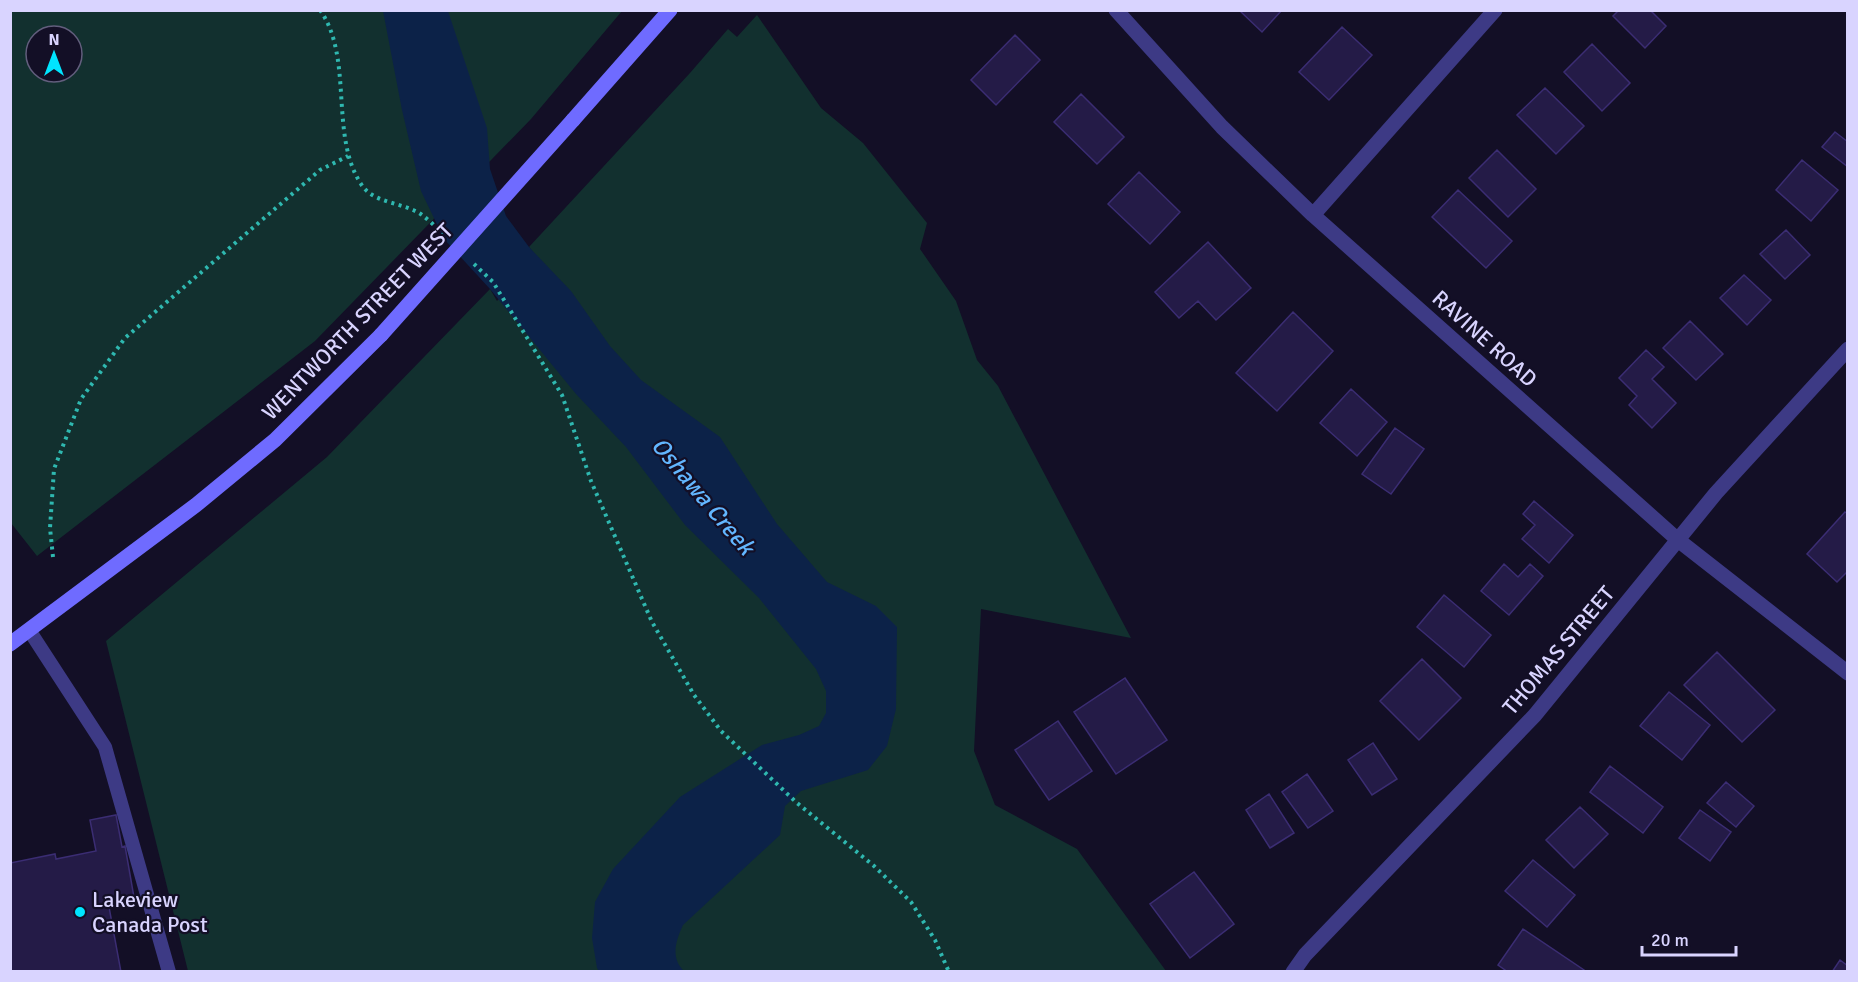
<svg xmlns="http://www.w3.org/2000/svg" width="1858" height="982" viewBox="0 0 1858 982" font-family="Signika,sans-serif">
<rect width="100%" height="100%" fill="#130f26"/>
<path fill="#12302f" fill-rule="evenodd" d="M10,11h612l-91,108 -216,222 -278,215 -26,-33zM36,36h36v36h-36z
M757,15l64,93 42,35 64,80 -7,26 36,52 21,59 21,26 133,252 -150,-29 -7,142 21,54 82,44 89,122h-978l-82,-330 221,-184 163,-168 7,12 40,-44 -8,-10 161,-174 38,-44 9,8z"/>
<path fill="#0c2248" d="M383,11h65l39,117 3,41 16,47 23,31 42,44 39,55 31,34 79,57 57,87 50,58 49,24 21,21 -1,82 -9,37 -19,24 -67,21 -16,15 -5,29 -97,90c-7,15 -13,33 1,46h-85l-2,-3 -5,-30 3,-36 18,-33 67,-72 82,-52 37,-10 20,-9 7,-13v-22l-10,-22 -57,-71 -74,-73 -59,-78 -50,-53 -86,-105 -46,-50 -23,-48 -19,-81z"/>
<path fill="#241b47" stroke="#3b2d73" stroke-width="1.5" d="M1239,10h43l-20,22z
M1619,10h31l16,16 -21,22 -32,-32z
M1342,27l30,28 -43,45 -30,-28z
M1015,35l25,25 -44,45 -25,-25z
M1592,44l38,39 -28,28 -38,-39z
M1545,88l39,38 -28,28 -39,-39z
M1081,94l43,43 -27,27 -43,-42z
M1835,132l13,10v25l-26,-20z
M1497,150l39,39 -28,28 -39,-39z
M1802,160l36,30 -27,31 -35,-31z
M1139,172l41,40 -30,32 -42,-40z
M1458,190l54,51 -26,27 -54,-51z
M1786,230l24,25 -25,24 -25,-25z
M1208,242l43,46 -35,32 -18,-19 -19,17 -24,-26z
M1744,275l27,25 -24,25 -27,-27z
M1293,312l40,39 -56,60 -41,-38z
M1690,321l33,33 -27,26 -33,-32z
M1646,350l18,17 -12,12 24,24 -24,25 -23,-23 8,-9 -18,-18z
M1351,389l36,33 -30,34 -37,-33z
M1395,428l29,21 -33,45 -29,-20z
M1534,501l39,34 -24,28 -27,-24 13,-14 -12,-11z
M1845,512l3,2v57l-11,11 -30,-28z
M1504,564l14,13 12,-13 13,12 -34,39 -28,-24z
M1444,595l47,40 -27,32 -47,-40z
M1717,652l58,58 -33,32 -58,-57z
M1422,659l39,39 -42,42 -39,-39z
M1125,678l42,62 -51,34 -42,-62z
M1669,692l41,33 -28,35 -42,-34z
M1058,721l34,50 -43,29 -34,-50z
M1373,743l24,36 -25,16 -24,-35z
M1610,766l53,41 -20,26 -53,-41z
M1307,774l26,37 -25,17 -26,-36z
M1726,782l28,24 -18,21 -29,-24z
M1269,794l25,39 -24,15 -24,-38z
M1580,807l28,27 -34,34 -28,-28z
M1700,810l31,22 -21,29 -31,-23z
M116,815l6,32 3,-1 10,57 -26,4 12,65h-111v-109l45,-9 1,5 40,-8 -6,-31z
M1533,860l42,35 -28,32 -42,-36z
M1194,872l40,52 -44,34 -40,-54z
M1523,929l61,41 -1,2h-75l-10,-7z
M1840,960l8,6v6h-16z"/>
<g fill="none" stroke-linecap="round" stroke-linejoin="round">
<path stroke="#2fb8b0" stroke-width="4" stroke-dasharray="3 4.5" stroke-linecap="butt" d="M320,10c34,48 9,125 41,174 12,20 43,18 61,31 7,5 14,12 20,19
M474,264l19,18 69,113 29,86 61,141 42,73 27,36 76,72 77,63 37,36 24,38 14,32
M53,557l-3,-29 4,-59 27,-70 44,-61 195,-168 28,-14"/>
<path stroke="#3d3a85" stroke-width="14" d="M29,630l76,117 64,225"/>
<path stroke="#3d3a85" stroke-width="15" d="M1116,10l106,117 91,88 365,325 170,133
M1313,215l182,-205
M1293,972l12,-17 230,-240 181,-222 132,-144"/>
<path stroke="#6f6bff" stroke-width="15" d="M573,120l97,-110
M10,644l186,-139 79,-65 106,-105"/>
<path stroke="#6f6bff" stroke-width="15" d="M381,335l192,-215"/>
</g>
<circle fill="#00e5ff" stroke="#130f26" stroke-width="2" cx="80" cy="912" r="6"/>
<g text-anchor="middle" stroke-width="4.5" stroke-linejoin="round" paint-order="stroke">
<g font-size="22" fill="#d9d4ff" stroke="#130f26">
<text transform="translate(357 321) rotate(-46)" y="8">WENTWORTH STREET WEST</text>
<text transform="translate(1485 338) rotate(42)" y="8">RAVINE ROAD</text>
<text transform="translate(1558 650) rotate(-50)" y="8">THOMAS STREET</text>
</g>
<g font-size="22" fill="#d9d4ff" stroke="#130f26" text-anchor="start">
<text x="92" y="907">Lakeview<tspan x="92" dy="25">Canada Post</tspan></text>
</g>
<g font-size="24" font-style="italic" fill="#62b6ff" stroke="#130f26">
<text transform="translate(703 496) rotate(50)" y="8">Oshawa Creek</text>
</g>
</g>
<rect width="1858" height="982" fill="none" stroke="#d9d4ff" stroke-width="24"/>
<g transform="translate(54 54)"><circle r="28" fill="#130f26" stroke="#625e7d" stroke-width="1.5"/>
<path d="M0-4.5L10 22L0 15L-10 22Z" fill="#00e5ff"/>
<text y="-9" font-size="16" font-weight="bold" text-anchor="middle" fill="#d9d4ff">N</text>
</g>
<path d="M1642 946v9h94v-9" fill="none" stroke="#d9d4ff" stroke-width="3"/>
<text x="1651" y="946" font-size="18" fill="#d9d4ff" stroke="#130f26" stroke-width="4.5" paint-order="stroke">20 m</text>
</svg>
